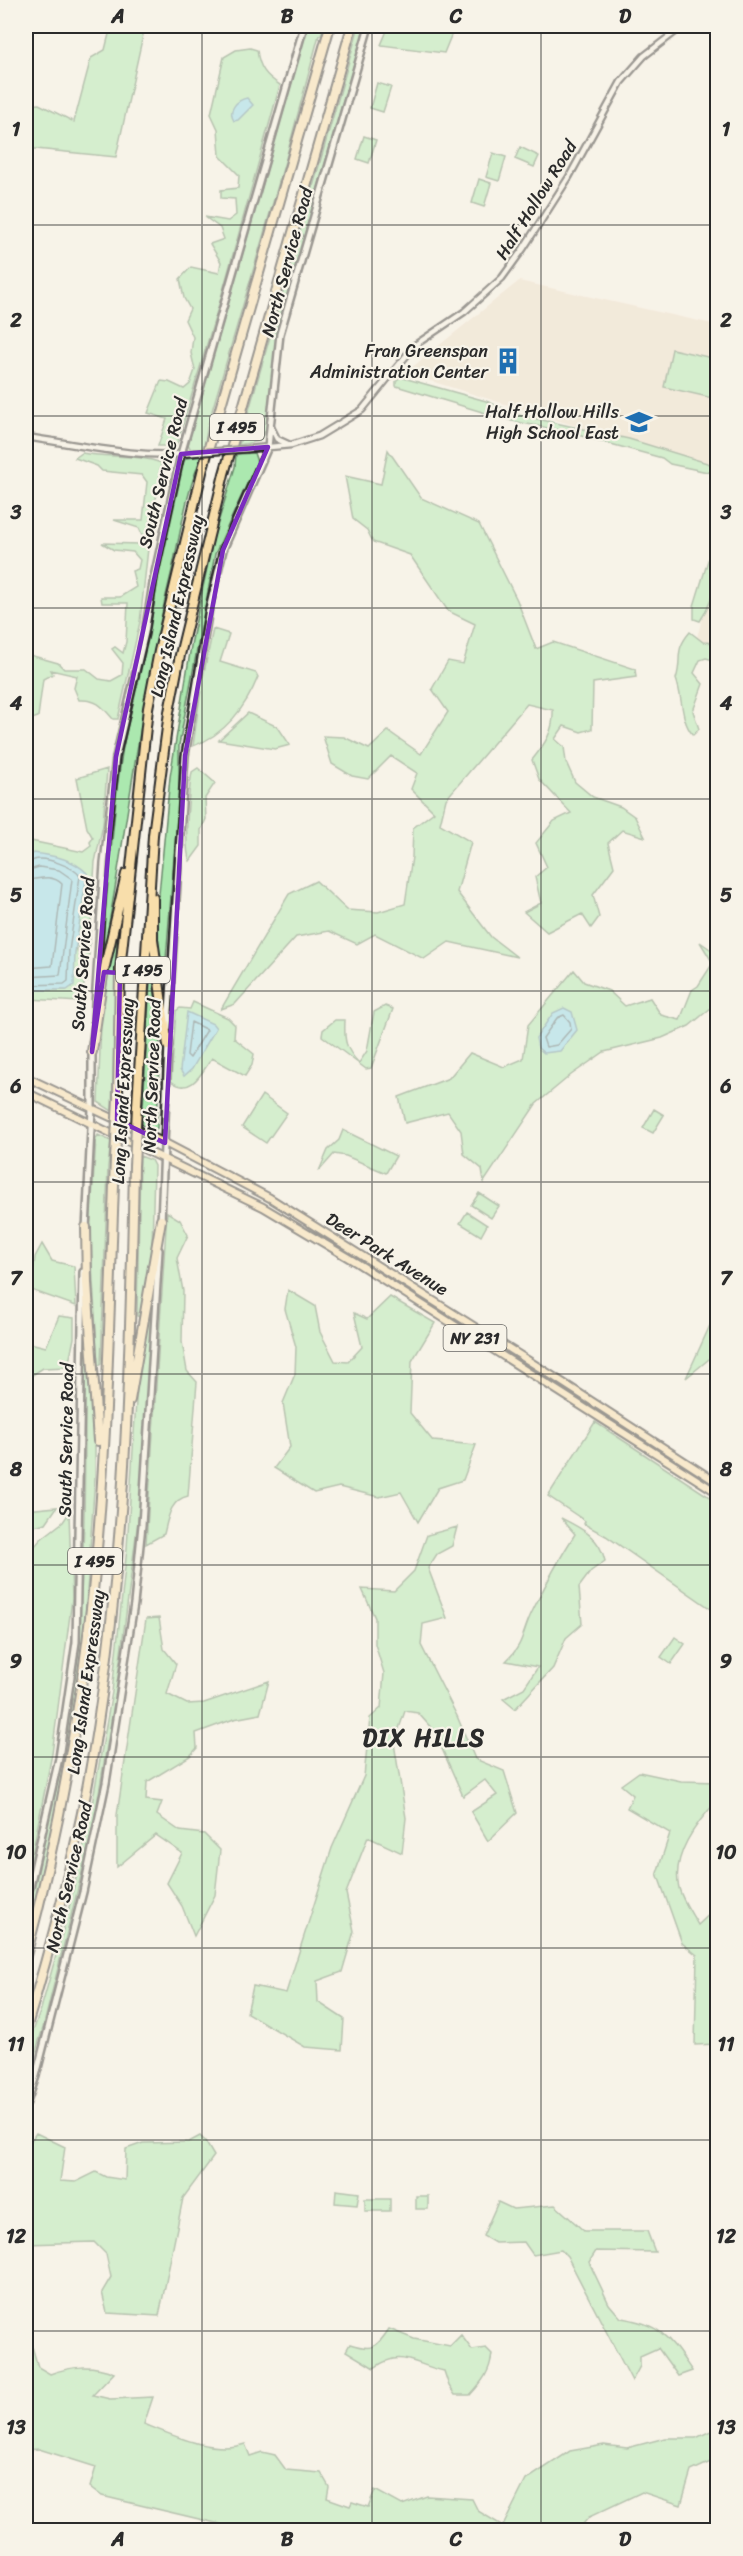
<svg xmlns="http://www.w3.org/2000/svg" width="743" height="2556" viewBox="0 0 743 2556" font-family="Sriracha,sans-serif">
<rect width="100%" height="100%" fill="#f7f3e8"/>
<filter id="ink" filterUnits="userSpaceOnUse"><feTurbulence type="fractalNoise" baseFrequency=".0167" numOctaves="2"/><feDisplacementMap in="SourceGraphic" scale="12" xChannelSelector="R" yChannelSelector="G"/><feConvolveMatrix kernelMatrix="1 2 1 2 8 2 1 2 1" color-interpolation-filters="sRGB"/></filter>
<g filter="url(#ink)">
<path fill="#ecdfcb" d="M519,281l198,44v145l-312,-97z
M717,567v82l-22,-5z"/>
<path fill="#abe8af" stroke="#6b8a6d" stroke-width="1.5" d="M111,26h34l-29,131 -90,-9v-43l13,-1 35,18 17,-64 14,-8z
M308,26h16l-3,9h-2l-33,123 -79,270 -2,20 -14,2 -3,-6z
M359,26h6l-88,303 -10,98 -7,14 -21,4z
M389,26h66l-11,27 -63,-8z
M250,48l7,2c2,18 9,26 23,35l-58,209 -44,147 -3,5h-17l9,-27 -19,-6 13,-32 8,1 15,7 6,-5 5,-14 -4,-17 2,-16 -8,-17 5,-11 -6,-11 -4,-19 11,-12 28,6 2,-11 -11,-18 14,-5 -4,-11 -15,-11 23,4 8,-6 -1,-16 -14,-1v-8l17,-2 1,-13 -19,-19 -2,-27 -7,-15 13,-57 12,-7z
M377,83l14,4 -8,25 -13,-4z
M364,136l12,4 -7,23 -12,-4z
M520,147l19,9 -5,11 -19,-8z
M493,153l13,4 -7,24 -13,-4z
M479,179l12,4 -7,24 -12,-4z
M672,349l45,10v40l-53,-12z
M400,377l86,24 33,14 110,24 88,27v8l-47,-10 -8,-6 -99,-27 -51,-10 -109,-33 -7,-2v-5z
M388,450l33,48 58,26 38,76 19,49 17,-7 82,27 1,8 -43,6 -1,46 -11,3 -17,-6 -9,13 9,8 2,15 9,20 18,15 28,10 14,10 10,20 -23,-7 -14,13 6,24 -21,28 6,22 -8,11 -9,-14 -35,18 -23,-20 17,-9 -6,-26 12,-10 -11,-24 18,-22 17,-8 -32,-34 -7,-19c13,-16 22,-29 21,-50l-26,-6 -81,95 -6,25 31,18 -14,50 34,45 26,20 -68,-15 -25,17 -49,-25 -18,10 -28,-13 -33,6 -61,67 -14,5 68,-115 27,-13 31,29 31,2 27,-8 7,-47 1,-29 21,-16 -23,-23 6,-16 -26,-17 -23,23 -16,-3 -20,-12 -9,-28 21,1 25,12 19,-18 33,23 27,-42 -16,-23 16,-28 15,3 12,-40 -27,-13 -38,-56 -37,-13 -6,-12 -14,-11 -8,-43 36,8z
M82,453c26,5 55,1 79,10l-2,25 -7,24 -12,110 -22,97h-5c-11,-13 -16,-20 -34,-19l-5,-12 3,-12 -26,-6 2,4 -10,5 -5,38 -12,4v-67l32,9 6,6h22l13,10 12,2 11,-6 1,-12 -11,-14 3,-2 8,6 3,-11 2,-39h-26l-1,-6h19l16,-10 -4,-16 6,-2 2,-9 -7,-8 -19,-2 -12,-7 37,1 4,-7 -4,-9 -25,-8h29l4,-38 -5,-7 -40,-4 -5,-5 -22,-8z
M254,453l3,9 -42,92 -36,191v48l-16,205 -8,-61 15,-160 22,-137 21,-101 22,-72 1,-13z
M202,456c-15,32 -22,79 -30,114 -33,135 -46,272 -73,408l18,-190 6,-42 29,-130 14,-90 17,-64 3,-4z
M717,531c1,33 2,63 -17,90l-6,-2v-13z
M213,629l16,5 -9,28 36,11 2,4c-12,30 -33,58 -65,69l9,-64z
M690,632l13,10 15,1 -1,18 -11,-3 -6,2 -6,13 9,11 -10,27 6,18 -6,6c-13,-15 -10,-38 -17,-56 7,-21 -3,-27 14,-47z
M248,713l30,14 12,18 -15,4 -56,-9z
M198,768l17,15 -10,15 1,21 -5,11v16l-11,15c-7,-15 -1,-72 2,-89z
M107,769l-4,56 -8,37 -8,121 -10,-42 9,-68 -58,-15 -2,17v-35l57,12 8,-6 -1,-4 3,-4 -6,-10 -10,-50z
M114,937l3,1v5l-5,168 -14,-9 3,-80z
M700,942l17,12v49l-28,23 -27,12 -58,14 -33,23 -35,29 -52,78 -2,-13 -18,-15 -3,-23 -13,-19 -43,11 -6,-26 50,-19 21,-25 34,14 19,-8 5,-34 46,-55 10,12 25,9 16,15 25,-8 11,17 19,5 12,-30 6,-4 15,-23z
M76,947c6,15 12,40 4,55l-51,-3 -3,6v-15h40z
M151,963l9,69 -3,96 -2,2 -13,-5z
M193,1002l35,16 7,7 -1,13 20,16 -2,11 -7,11 -33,-18c-10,14 -21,39 -41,23l5,-70 4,-3 10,1z
M385,1006l8,3 -22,59 -5,1 -44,-33 1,-6 12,-10h10c-1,19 0,29 14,43l8,-12 7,-39z
M262,1095l25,18 -21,30 -24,-16z
M654,1109l10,6 -11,18 -10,-5z
M343,1130l53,26 -10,17 -40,-17 -12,-2 -15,17 9,-21 11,-10z
M98,1135l13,6 -3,25 -7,198 -3,2 -8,-137 6,-90z
M140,1156l11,4 3,6 -2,82 -12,69 -3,-1z
M717,1165l1,51h-1l-4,-4 -2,-31z
M479,1193l20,13 -8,12 -20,-13z
M167,1212l13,8 8,15 -11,23 6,33 -1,51 5,29 10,11 -9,114c-18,4 -20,22 -24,38l-18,10z
M467,1212l20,13 -6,11 -21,-13z
M42,1244l10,17 22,5 2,40 -45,-16 4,-33z
M288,1290l27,16 5,26 15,29 13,1 14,-15 -8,-34 13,6 23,-22 45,26 -23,38 -2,52 23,28 43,4 -13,35 -25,8 -20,34 -17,-30 -22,5 -40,-10 -25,6 -40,-25 16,-21 -7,-44 12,-29 1,-27 -11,-38z
M150,1310l2,1 -1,12 -8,158 -27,211 -23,136 -50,200 -17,55v-32l15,-42 26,-93 21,-89 24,-135 15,-144 10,-163z
M717,1310v45h-3l-28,23z
M59,1316l15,2v20l-6,29 -25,1 -17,11v-37l20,5z
M88,1337l7,82v58l-12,171 -23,146 -34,145c0,-24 7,-44 12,-67 11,-52 24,-104 31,-157 18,-123 16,-249 16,-374v-3z
M595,1422l122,80v111l-111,-77 -22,-12 1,-3 -37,-25z
M57,1507l-11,16 -20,5v-18z
M69,1513l3,86 -20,155 -26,131v-329l15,-17 22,-17z
M561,1518c20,10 39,19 44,43l-14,10 -12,16 3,37 -16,14 -13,30 -38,41 -12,-10 21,-11 14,-21 -32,-6c18,-16 16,-29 26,-49 13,-27 27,-53 43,-78z
M457,1527l-5,19 -15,8 -9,14 19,50 -24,6 -2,21 36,71 18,43 29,12 13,42 -29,28 -17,-29 26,-17 -12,-15 -22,16 -29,-65 -16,-18 -13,-2 -11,32 12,75 -4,35 -34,-16 -22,56 8,38 -12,41 -25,9 1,21 26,17 -2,31 -37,-3 -58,-34 6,-27 33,7 46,-145 32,-72 6,-58 11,-10 3,-35 -9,-29v-26l-13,-29 32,2 20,-20 13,-36z
M159,1618l5,31 12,15 -9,30 20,10 17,-1 65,-22 -9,33 -26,5 -38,14 1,15 -7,8 -43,26 -1,18 16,2 -5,13 23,16 24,3 16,16 -5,45 -21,41 -12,-30 -15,-23 15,-30 -26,-18 -39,32v-52l29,-196z
M675,1637l10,7 -14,20 -10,-7z
M639,1772l42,9 36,1v19c-20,21 -46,55 -38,87 3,12 13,26 19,37l15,-14 4,3v130l-22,1 2,-90 -15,-12 -25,-70 13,-40 -43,-25 6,-13 -12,-10z
M36,2133l29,14 -5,34 16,1 20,-10 10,5 19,3 1,-31 17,-6 46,-1 11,-6 5,5 9,15 -31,42 -24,118 -52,-3 -5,-21 9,-15 -5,-23 -12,-12 -68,2 3,-32 -3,-11v-53z
M336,2190l23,3 -2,12 -22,-2z
M416,2196h12v13h-12z
M365,2199h25v12h-25z
M498,2202l15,7 42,-4 29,26h63l8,21 -59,-1 -7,11 20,42 12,14c41,6 49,21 71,53l-14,5 -20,-28 -18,8v10l-8,15 -65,-125 -6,-6 -28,5 -9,-13 -29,1 -12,-7z
M389,2329l25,10 36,7 11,-11 11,15 14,-2 6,6c-2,18 -10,28 -22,41h-15l-6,-9 -5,-15c-30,-6 -42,-23 -70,-3l-28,-17 4,-7c22,7 26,5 39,-15z
M31,2343l7,24 12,7c22,-8 42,-10 64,-1l-21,22 17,4 43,-2 -9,27c30,12 69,30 101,20l5,12 12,-4 13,3 11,15 35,3 8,14 -2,11 23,8 2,-4 16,5 7,-17 27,15 25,-9 45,3 6,12 25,15 23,-46 44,-29 34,-6 23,3 38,-10h31l15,-7 6,-6v34l-26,12 -10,34 -39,-13 -53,25 -11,13h-266l-3,-2 -80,2 -9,-6 -118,-28 -12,-9 6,-20 -57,-18 -13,1v-106z"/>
<path fill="#8ddaed" stroke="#66949f" stroke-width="1.5" d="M247,98l6,7 -15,15 -4,1c-7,-11 3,-21 13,-23z
M34,853c20,3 38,5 53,20l-12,79 -1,33 -7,5h-41v-115l2,-17z
M564,1008l8,4 5,18 -17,21 -16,2 -6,-5 -2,-10 17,-25z
M187,1012l26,12 3,4 -24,41 -8,7 -4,-6z"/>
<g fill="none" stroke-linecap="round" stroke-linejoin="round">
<path stroke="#527179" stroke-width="1.5" d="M26,864c3,-1 5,-3 8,-4 11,-4 40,7 46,16l-11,75 -1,30 -4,3 -38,1
M26,871l13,-4 20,3 13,9 -12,96 -34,2
M26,880c13,0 25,-7 36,4l-10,82 -26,2
M564,1015l6,7 1,7 -14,16 -11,2 -3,-9 14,-20z
M191,1022l16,8 -17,28 -3,-3z"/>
<g stroke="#2b2b2b" stroke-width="9">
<path id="tertiary" d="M271,427l6,12 11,5
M26,437c55,8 111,22 167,16
M248,449l43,-4 28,-9 43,-26 53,-65 49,-33 38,-34 21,-29 46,-72 52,-95 23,-26 39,-30"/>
</g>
<g stroke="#2b2b2b" stroke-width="10">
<path id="secondary" d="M94,1020l10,-157 12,-106 29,-124 9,-56 27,-123 123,-428
M168,1028l17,-272 24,-147 14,-59 45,-103 12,-113 89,-308
M161,1223l7,-180
M86,1229l6,-120v-59
M26,1904l33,-146 17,-116 7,-370
M26,2105l10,-29 47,-184 23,-109 28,-179 8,-79 17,-275"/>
</g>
<g stroke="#2b2b2b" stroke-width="10">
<path id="primary" d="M26,1077l139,66 105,55 275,173 173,112
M26,1092l237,115 94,56 361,230"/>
</g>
<g stroke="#2b2b2b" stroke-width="12">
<path id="motorway" d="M153,898v41l15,107
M92,1052l11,-77 23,-101
M118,1098l2,-128 28,-262 11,-57 44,-183 127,-442
M137,1106l16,-271 16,-123 11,-57 44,-181 128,-448
M86,1227l1,56 11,158
M130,1400l31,-180
M26,1956c32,-120 54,-241 67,-365 15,-143 16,-288 22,-431
M26,2029c24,-80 45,-159 61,-241 38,-205 43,-415 47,-622"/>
</g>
<use href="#tertiary" stroke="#f7f3e8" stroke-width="4.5"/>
<use href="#secondary" stroke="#f7f3e8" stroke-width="5"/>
<use href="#primary" stroke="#f8deab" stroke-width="6"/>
<use href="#motorway" stroke="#f8deab" stroke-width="8"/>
<g stroke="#2b2b2b" stroke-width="9" stroke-linecap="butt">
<path id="tertiary-bridge" d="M193,453l55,-4"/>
</g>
<g stroke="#2b2b2b" stroke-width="12" stroke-linecap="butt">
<path id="motorway-bridge" d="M115,1160l3,-62
M134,1166l3,-60"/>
</g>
<use href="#tertiary-bridge" stroke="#f7f3e8" stroke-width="4.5"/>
<use href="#motorway-bridge" stroke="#f8deab" stroke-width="8"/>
</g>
</g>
<path d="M0 0H743V2556H0ZM268,447l-45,103 -38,206 -20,387 -48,-23 3,-147 -16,-1 -12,80 24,-295 65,-303z" fill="#f7f3e8" fill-opacity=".55" fill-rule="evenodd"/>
<path fill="none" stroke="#7b2cbf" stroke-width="4.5" stroke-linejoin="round" d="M268,447l-45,103 -38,206 -20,387 -48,-23 3,-147 -16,-1 -12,80 24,-295 65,-303z"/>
<path fill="none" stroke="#2b2b2b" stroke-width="1.5" stroke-opacity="0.55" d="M202,26v2504M372,26v2504M541,26v2504M26,225h692M26,416h692M26,608h692M26,799h692M26,991h692M26,1182h692M26,1374h692M26,1565h692M26,1757h692M26,1948h692M26,2140h692M26,2331h692"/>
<defs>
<g id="building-bare" transform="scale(2.07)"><path d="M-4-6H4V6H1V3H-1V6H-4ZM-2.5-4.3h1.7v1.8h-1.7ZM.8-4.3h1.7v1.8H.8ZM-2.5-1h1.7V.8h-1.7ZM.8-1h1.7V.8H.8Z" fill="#1f6fb2" stroke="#f7f3e8" stroke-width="2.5" paint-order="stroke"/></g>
<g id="school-bare" transform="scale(2.07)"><path d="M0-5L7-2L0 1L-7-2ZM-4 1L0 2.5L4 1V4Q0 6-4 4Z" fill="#1f6fb2" stroke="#f7f3e8" stroke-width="2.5" paint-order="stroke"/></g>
</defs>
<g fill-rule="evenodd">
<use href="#building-bare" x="508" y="361"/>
<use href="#school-bare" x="639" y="422"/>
</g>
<g text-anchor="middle" stroke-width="4.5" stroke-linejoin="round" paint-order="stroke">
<g fill="#f7f3e8" stroke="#686764" stroke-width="1.5">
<rect x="210" y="414" width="54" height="26" rx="4.5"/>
<rect x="116" y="957" width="54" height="26" rx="4.5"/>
<rect x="443.5" y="1325" width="63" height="26" rx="4.5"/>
<rect x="68" y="1548" width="54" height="26" rx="4.5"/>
</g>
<g font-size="16" font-weight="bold" fill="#2b2b2b">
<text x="237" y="433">I 495</text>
<text x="143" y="976">I 495</text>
<text x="475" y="1344">NY 231</text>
<text x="95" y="1567">I 495</text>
</g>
<g font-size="18" fill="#2b2b2b" stroke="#f7f3e8">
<text transform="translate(536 200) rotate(-58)" y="6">Half Hollow Road</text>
<text transform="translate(287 262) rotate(-75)" y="6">North Service Road</text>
<text transform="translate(163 473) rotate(-76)" y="6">South Service Road</text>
<text transform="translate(177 606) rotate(-77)" y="6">Long Island Expressway</text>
<text transform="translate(83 954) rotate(-86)" y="6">South Service Road</text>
<text transform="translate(152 1076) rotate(-88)" y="6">North Service Road</text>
<text transform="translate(123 1091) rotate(-87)" y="6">Long Island Expressway</text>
<text transform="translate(387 1254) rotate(32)" y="6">Deer Park Avenue</text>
<text transform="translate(66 1440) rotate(-89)" y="6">South Service Road</text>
<text transform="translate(86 1682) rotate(-82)" y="6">Long Island Expressway</text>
<text transform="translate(69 1877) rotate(-77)" y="6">North Service Road</text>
</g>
<g font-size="18" fill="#2b2b2b" stroke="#f7f3e8" text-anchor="end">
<text x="488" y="357">Fran Greenspan<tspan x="488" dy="21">Administration Center</tspan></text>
<text x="619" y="418">Half Hollow Hills<tspan x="619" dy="21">High School East</tspan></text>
</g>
<g font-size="24" font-weight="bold" letter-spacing="1.5" fill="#2b2b2b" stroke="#f7f3e8">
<text x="424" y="1746">DIX HILLS</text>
</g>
</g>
<rect width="743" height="2556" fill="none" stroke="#f7f3e8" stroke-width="66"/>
<rect x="33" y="33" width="677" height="2490" fill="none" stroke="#2b2b2b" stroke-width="2"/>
<g font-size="20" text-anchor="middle" font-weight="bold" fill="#2b2b2b">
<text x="118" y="23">A</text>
<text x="287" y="23">B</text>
<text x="456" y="23">C</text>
<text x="625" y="23">D</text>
<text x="16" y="136">1</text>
<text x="726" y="136">1</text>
<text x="16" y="327">2</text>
<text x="726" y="327">2</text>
<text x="16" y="519">3</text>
<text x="726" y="519">3</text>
<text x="16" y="710">4</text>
<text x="726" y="710">4</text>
<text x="16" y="902">5</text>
<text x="726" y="902">5</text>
<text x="16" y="1093">6</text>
<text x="726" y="1093">6</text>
<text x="16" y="1285">7</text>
<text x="726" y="1285">7</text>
<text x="16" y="1476">8</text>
<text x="726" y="1476">8</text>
<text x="16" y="1668">9</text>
<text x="726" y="1668">9</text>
<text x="16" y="1859">10</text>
<text x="726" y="1859">10</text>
<text x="16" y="2051">11</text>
<text x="726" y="2051">11</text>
<text x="16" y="2243">12</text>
<text x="726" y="2243">12</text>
<text x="16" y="2434">13</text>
<text x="726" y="2434">13</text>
<text x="118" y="2546">A</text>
<text x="287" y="2546">B</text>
<text x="456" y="2546">C</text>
<text x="625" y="2546">D</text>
</g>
</svg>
